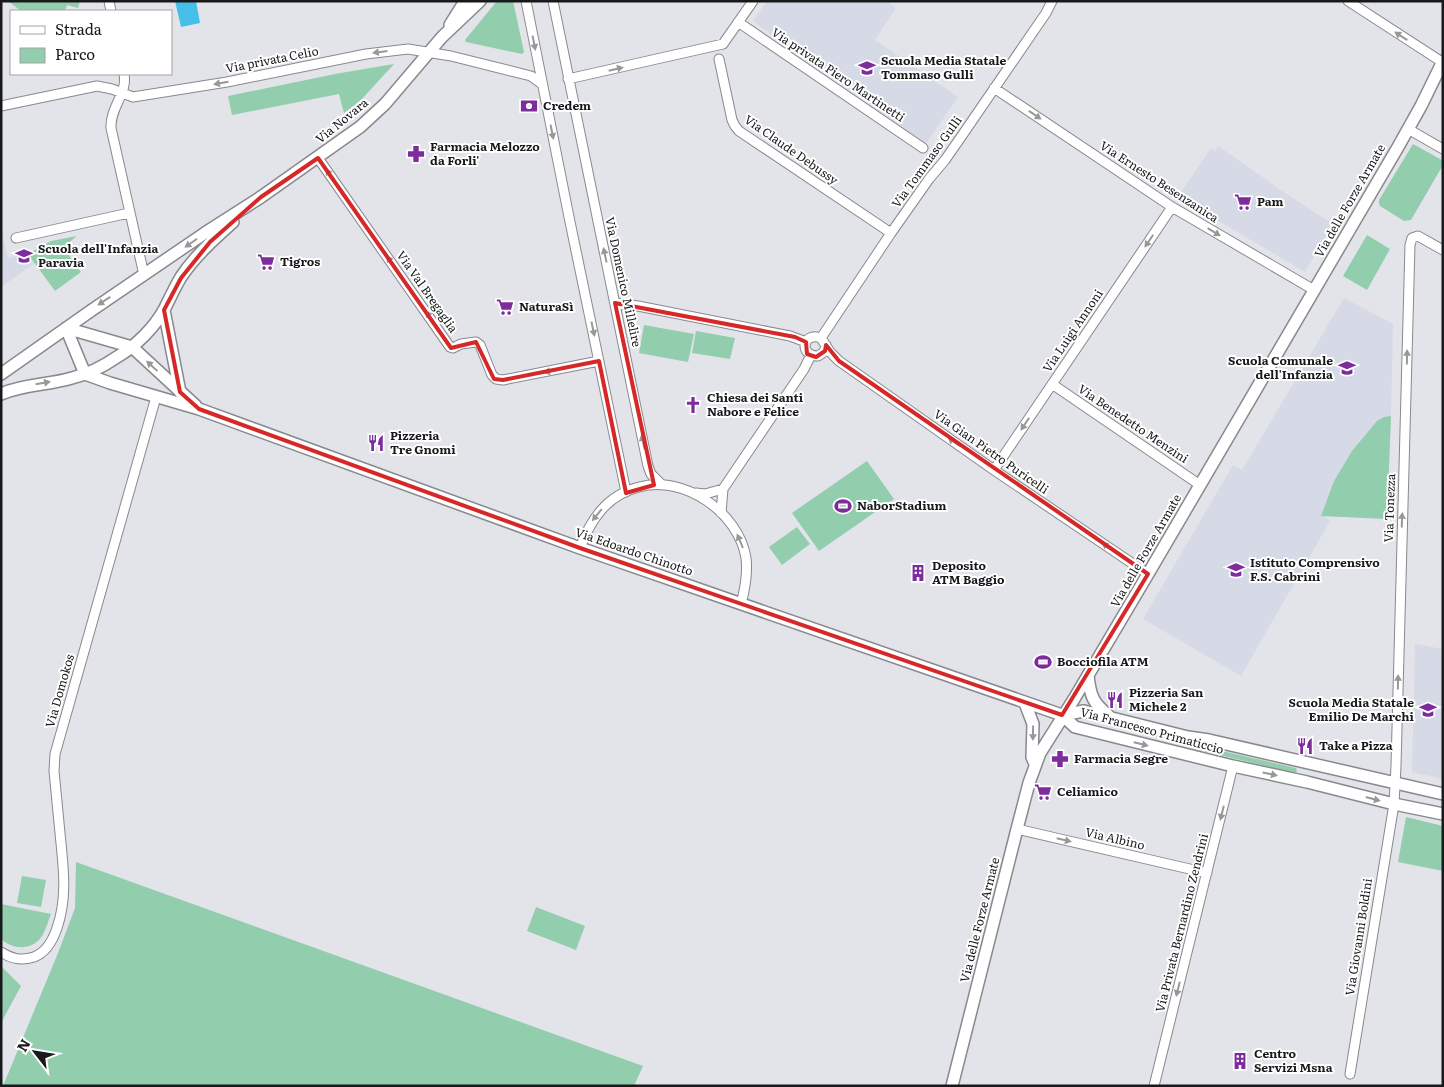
<svg xmlns="http://www.w3.org/2000/svg" width="1444" height="1087" viewBox="0 0 1444 1087" font-family="Literata,serif">
<rect width="100%" height="100%" fill="#e2e4e9"/>
<path fill="#d5dae6" d="M767,1h120l9,7 -21,32 83,57 -33,48 -172,-124z
M1218,146l56,39v1l59,38 -28,48 -127,-75 33,-49 4,3z
M1,229l7,29 20,-4 7,9 -34,24z
M1344,298l49,26 -2,88 -4,107 -64,-3 7,5 -89,155 -98,-57 90,-154 9,5z
M1415,644l28,5v130l-31,-7z"/>
<path fill="#92cdad" d="M8,1h72l-2,7 -11,-3 -2,6h-44z
M497,1h16l11,51 -2,2 -56,-12 -1,-2z
M394,64l-33,36 -17,13 -5,-19 -107,21 -4,-19 107,-22z
M1413,144l27,15 3,3v3l-32,55 -7,1 -24,-15 -1,-3v-3z
M1367,235l23,14 -23,41 -24,-14z
M77,236l-14,11 18,25 -26,19 -27,-37 23,-13z
M644,325l50,9 -6,28 -49,-9z
M696,331l39,7 -5,21 -38,-6z
M1391,416l-4,103 -66,-3 13,-35 18,-30 25,-30 7,-4z
M867,461l27,38 -75,52 -27,-38z
M797,527l13,17 -28,21 -13,-18z
M1200,746l96,22 1,3 -2,2 -96,-23 -1,-3z
M1406,817l37,9v45l-45,-9z
M76,862l567,204 -9,20h-631l55,-133 17,-45z
M22,876l24,4 -5,27 -24,-4z
M1,904l50,10c-3,7 -5,16 -9,22 -10,15 -29,14 -41,3z
M536,907l49,19 -9,24 -49,-19z
M1,966l20,20 -20,37z"/>
<path fill="#46bfe8" d="M175,1h21l4,22 -19,4z"/>
<g fill="none" stroke-linecap="round" stroke-linejoin="round">
<g stroke="#87898e" stroke-width="11">
<path id="minor" d="M109,1l2,10
M526,1l43,216 57,275
M553,1l95,465 3,8 11,11
M1348,1l94,61
M738,22l185,126
M719,59l13,61 3,6 4,5 152,102
M124,74c4,19 -14,33 -13,54l33,147
M568,79l155,-35 30,-43
M994,88l178,119 142,83
M1,106l96,-20 15,3 21,8 94,-15 139,-28 42,-5 43,7 80,20 11,8
M1408,129l35,20
M318,158l132,189 3,1 8,-4 15,-2 4,3 12,30 4,4 7,1 96,-19
M16,238l113,-25
M615,303l23,3 152,30 16,6
M821,338l70,-105 38,-54 16,-19 16,-23 85,-124 6,-12
M826,345l-2,7 -6,4c-20,0 -15,-25 3,-18l9,14 9,9 155,109 154,104
M1052,384l148,101
M994,470l178,-263
M696,493l9,1 18,-5
M721,513l2,-24 81,-120 7,-14
M580,548c11,-29 27,-53 59,-61 45,-13 100,26 107,71 2,16 -1,31 -5,46
M1017,829l190,44
M1,952c11,7 20,9 33,5 13,-5 19,-17 23,-29 11,-32 6,-63 3,-95 -2,-21 -4,-41 -6,-62l1,-17 101,-357
M1350,1074l44,-270 2,-38 14,-521 2,-7 6,-2 25,14
M1154,1086l79,-320"/>
</g>
<g stroke="#87898e" stroke-width="14">
<path id="tertiary" d="M450,25l15,-24
M164,310l16,82
M66,328l19,46 25,9 89,26 381,139 482,167 13,12 158,39 74,16 87,22 49,10
M66,328l66,19 64,59
M1,374l91,-64 113,-77 56,-36 99,-70 25,-23 57,-67 38,-36
M1,394c23,-10 48,-9 71,-16 16,-4 32,-12 45,-21 19,-11 38,-30 48,-49 5,-10 10,-21 16,-31 14,-21 33,-38 52,-55
M1088,675c2,21 5,28 21,41
M1025,703l8,21 -1,33 3,7
M1062,715l22,-4 104,26 21,3 234,54
M952,1086l65,-257 12,-46 11,-30 34,-54 74,-125 250,-427 23,-41 22,-45"/>
</g>
<use href="#minor" stroke="#fff" stroke-width="9"/>
<use href="#tertiary" stroke="#fff" stroke-width="11"/>
</g>
<defs><path id="oneway-solid" d="M-6-.8H1V-3.2L6.5 0L1 3.2V.8H-6Z" transform="scale(1.25)"/></defs>
<g fill="#979898">
<use href="#oneway-solid" transform="translate(1401 36) rotate(-147)"/>
<use href="#oneway-solid" transform="translate(534 43) rotate(79)"/>
<use href="#oneway-solid" transform="translate(380 52) rotate(173)"/>
<use href="#oneway-solid" transform="translate(616 69) rotate(-13)"/>
<use href="#oneway-solid" transform="translate(221 83) rotate(170)"/>
<use href="#oneway-solid" transform="translate(1035 115) rotate(34)"/>
<use href="#oneway-solid" transform="translate(552 132) rotate(79)"/>
<use href="#oneway-solid" transform="translate(330 175) rotate(-125)"/>
<use href="#oneway-solid" transform="translate(1214 232) rotate(31)"/>
<use href="#oneway-solid" transform="translate(1149 241) rotate(124)"/>
<use href="#oneway-solid" transform="translate(191 243) rotate(145)"/>
<use href="#oneway-solid" transform="translate(605 255) rotate(-102)"/>
<use href="#oneway-solid" transform="translate(391 262) rotate(-125)"/>
<use href="#oneway-solid" transform="translate(104 301) rotate(147)"/>
<use href="#oneway-solid" transform="translate(430 317) rotate(-125)"/>
<use href="#oneway-solid" transform="translate(593 329) rotate(78)"/>
<use href="#oneway-solid" transform="translate(1407 357) rotate(-89)"/>
<use href="#oneway-solid" transform="translate(152 366) rotate(-137)"/>
<use href="#oneway-solid" transform="translate(551 371) rotate(168)"/>
<use href="#oneway-solid" transform="translate(43 383) rotate(-10)"/>
<use href="#oneway-solid" transform="translate(1025 424) rotate(124)"/>
<use href="#oneway-solid" transform="translate(643 442) rotate(-102)"/>
<use href="#oneway-solid" transform="translate(954 442) rotate(-145)"/>
<use href="#oneway-solid" transform="translate(597 515) rotate(129)"/>
<use href="#oneway-solid" transform="translate(1402 520) rotate(-88)"/>
<use href="#oneway-solid" transform="translate(740 541) rotate(-113)"/>
<use href="#oneway-solid" transform="translate(1108 547) rotate(-146)"/>
<use href="#oneway-solid" transform="translate(1398 682) rotate(-89)"/>
<use href="#oneway-solid" transform="translate(1033 733) rotate(91)"/>
<use href="#oneway-solid" transform="translate(1141 744) rotate(14)"/>
<use href="#oneway-solid" transform="translate(1270 774) rotate(12)"/>
<use href="#oneway-solid" transform="translate(1373 799) rotate(15)"/>
<use href="#oneway-solid" transform="translate(1222 813) rotate(104)"/>
<use href="#oneway-solid" transform="translate(1064 840) rotate(13)"/>
<use href="#oneway-solid" transform="translate(1178 989) rotate(104)"/>
</g>
<path fill="none" stroke="#d62828" stroke-width="4" stroke-linejoin="round" d="M318,158l133,190 25,-6 18,37 9,1 96,-19 27,132 28,-8 -39,-182 180,34 11,5 1,12 9,3 9,-6 1,-6 13,16 309,213 -86,141 -482,-167 -381,-139 -19,-17 -16,-82 17,-32 29,-36 51,-45z"/>
<defs>
<g id="school-bare" transform="scale(1.35)"><path d="M0-5L7-2L0 1L-7-2ZM-4 1L0 2.5L4 1V4Q0 6-4 4Z" fill="#7d2c9c" stroke="#fff" stroke-width="2.5" paint-order="stroke"/></g>
<g id="bank-bare" transform="scale(1.35)"><path d="M-6-4H6V4H-6ZM0-2.3a2.3 2.3 0 1 0 0 4.6a2.3 2.3 0 1 0 0-4.6Z" fill="#7d2c9c" stroke="#fff" stroke-width="2.5" paint-order="stroke"/></g>
<g id="pharmacy-bare" transform="scale(1.35)"><path d="M-2-6h4v4h4v4h-4v4h-4v-4h-4v-4h4Z" fill="#7d2c9c" stroke="#fff" stroke-width="2.5" paint-order="stroke"/></g>
<g id="supermarket-bare" transform="scale(1.35)"><path d="M-6-5.5h2.5l.6 2H6L4.5 2H-2.5L-4.4-4H-6ZM-1.5 3.2a1.3 1.3 0 1 0 .1 0ZM3 3.2a1.3 1.3 0 1 0 .1 0Z" fill="#7d2c9c" stroke="#fff" stroke-width="2.5" paint-order="stroke"/></g>
<g id="church-bare" transform="scale(1.35)"><path d="M-1.2-6h2.4v3.5h3.3v2.4h-3.3V6h-2.4V-.1h-3.3v-2.4h3.3Z" fill="#7d2c9c" stroke="#fff" stroke-width="2.5" paint-order="stroke"/></g>
<g id="restaurant-bare" transform="scale(1.35)"><path d="M-5-6h1v4h1v-4h1v4h1v-4h1v5L-1.5 .5V6h-2V.5L-5-1ZM5-6V6H3V1.5H1.5Q1.5-4 5-6Z" fill="#7d2c9c" stroke="#fff" stroke-width="2.5" paint-order="stroke"/></g>
<g id="stadium-bare" transform="scale(1.35)"><path d="M0-5a6.5 5 0 1 0 0 10a6.5 5 0 1 0 0-10ZM-3.5-1.8h7v3.6h-7Z" fill="#7d2c9c" stroke="#fff" stroke-width="2.5" paint-order="stroke"/></g>
<g id="building-bare" transform="scale(1.35)"><path d="M-4-6H4V6H1V3H-1V6H-4ZM-2.5-4.3h1.7v1.8h-1.7ZM.8-4.3h1.7v1.8H.8ZM-2.5-1h1.7V.8h-1.7ZM.8-1h1.7V.8H.8Z" fill="#7d2c9c" stroke="#fff" stroke-width="2.5" paint-order="stroke"/></g>
</defs>
<g fill-rule="evenodd">
<use href="#school-bare" x="867" y="68"/>
<use href="#bank-bare" x="529" y="106"/>
<use href="#pharmacy-bare" x="416" y="154"/>
<use href="#supermarket-bare" x="1243" y="202"/>
<use href="#school-bare" x="24" y="256"/>
<use href="#supermarket-bare" x="266" y="262"/>
<use href="#supermarket-bare" x="505" y="307"/>
<use href="#school-bare" x="1347" y="368"/>
<use href="#church-bare" x="693" y="405"/>
<use href="#restaurant-bare" x="376" y="443"/>
<use href="#stadium-bare" x="843" y="506"/>
<use href="#school-bare" x="1236" y="570"/>
<use href="#building-bare" x="918" y="573"/>
<use href="#stadium-bare" x="1043" y="662"/>
<use href="#restaurant-bare" x="1115" y="700"/>
<use href="#school-bare" x="1428" y="710"/>
<use href="#restaurant-bare" x="1305" y="746"/>
<use href="#pharmacy-bare" x="1060" y="759"/>
<use href="#supermarket-bare" x="1043" y="792"/>
<use href="#building-bare" x="1240" y="1061"/>
</g>
<g text-anchor="middle" stroke-width="4" stroke-linejoin="round" paint-order="stroke">
<g font-size="12" fill="#18191a" stroke="#fff">
<text transform="translate(272 60) rotate(-11)" y="4">Via privata Celio</text>
<text transform="translate(838 75) rotate(34)" y="4">Via privata Piero Martinetti</text>
<text transform="translate(342 121) rotate(-39)" y="4">Via Novara</text>
<text transform="translate(791 150) rotate(35)" y="4">Via Claude Debussy</text>
<text transform="translate(927 162) rotate(-54)" y="4">Via Tommaso Gulli</text>
<text transform="translate(1159 182) rotate(33)" y="4">Via Ernesto Besenzanica</text>
<text transform="translate(1350 201) rotate(-60)" y="4">Via delle Forze Armate</text>
<text transform="translate(623 282) rotate(78)" y="4">Via Domenico Millelire</text>
<text transform="translate(427 292) rotate(55)" y="4">Via Val Bregaglia</text>
<text transform="translate(1073 331) rotate(-56)" y="4">Via Luigi Annoni</text>
<text transform="translate(1133 424) rotate(34)" y="4">Via Benedetto Menzini</text>
<text transform="translate(991 452) rotate(35)" y="4">Via Gian Pietro Puricelli</text>
<text transform="translate(1390 508) rotate(-88)" y="4">Via Tonezza</text>
<text transform="translate(1146 551) rotate(-60)" y="4">Via delle Forze Armate</text>
<text transform="translate(634 552) rotate(19)" y="4">Via Edoardo Chinotto</text>
<text transform="translate(60 691) rotate(-74)" y="4">Via Domokos</text>
<text transform="translate(1152 731) rotate(15)" y="4">Via Francesco Primaticcio</text>
<text transform="translate(1115 839) rotate(13)" y="4">Via Albino</text>
<text transform="translate(980 920) rotate(-76)" y="4">Via delle Forze Armate</text>
<text transform="translate(1182 923) rotate(-76)" y="4">Via Privata Bernardino Zendrini</text>
<text transform="translate(1359 937) rotate(-81)" y="4">Via Giovanni Boldini</text>
</g>
<g font-size="12" font-weight="bold" fill="#18191a" stroke="#fff" text-anchor="start">
<text x="881" y="65">Scuola Media Statale<tspan x="881" dy="14">Tommaso Gulli</tspan></text>
<text x="543" y="110">Credem</text>
<text x="430" y="151">Farmacia Melozzo<tspan x="430" dy="14">da Forli'</tspan></text>
<text x="1257" y="206">Pam</text>
<text x="38" y="253">Scuola dell'Infanzia<tspan x="38" dy="14">Paravia</tspan></text>
<text x="280" y="266">Tigros</text>
<text x="519" y="311">NaturaSì</text>
<text x="1333" y="365" text-anchor="end">Scuola Comunale<tspan x="1333" dy="14">dell'Infanzia</tspan></text>
<text x="707" y="402">Chiesa dei Santi<tspan x="707" dy="14">Nabore e Felice</tspan></text>
<text x="390" y="440">Pizzeria<tspan x="390" dy="14">Tre Gnomi</tspan></text>
<text x="857" y="510">NaborStadium</text>
<text x="1250" y="567">Istituto Comprensivo<tspan x="1250" dy="14">F.S. Cabrini</tspan></text>
<text x="932" y="570">Deposito<tspan x="932" dy="14">ATM Baggio</tspan></text>
<text x="1057" y="666">Bocciofila ATM</text>
<text x="1129" y="697">Pizzeria San<tspan x="1129" dy="14">Michele 2</tspan></text>
<text x="1414" y="707" text-anchor="end">Scuola Media Statale<tspan x="1414" dy="14">Emilio De Marchi</tspan></text>
<text x="1319" y="750">Take a Pizza</text>
<text x="1074" y="763">Farmacia Segre</text>
<text x="1057" y="796">Celiamico</text>
<text x="1254" y="1058">Centro<tspan x="1254" dy="14">Servizi Msna</tspan></text>
</g>
</g>
<rect width="1444" height="1087" fill="none" stroke="#18191a" stroke-width="5"/>
<rect x="10" y="10" width="162" height="65" fill="#ffffff" stroke="#a3a3a3"/>
<rect x="20" y="26" width="25" height="8" fill="#ffffff" stroke="#a3a3a3"/>
<text x="55" y="35" font-size="15" fill="#18191a">Strada</text>
<rect x="20" y="48" width="25" height="15" fill="#92cdad" stroke="#a3a3a3"/>
<text x="55" y="60" font-size="15" fill="#18191a">Parco</text>
<g transform="translate(35 1052) rotate(301)" stroke="#ffffff" stroke-width="4" paint-order="stroke">
<path d="M0-4L9 19L0 12L-9 19Z" fill="#18191a"/>
<text y="-8" font-size="14" font-weight="bold" text-anchor="middle" fill="#18191a">N</text>
</g>
</svg>
